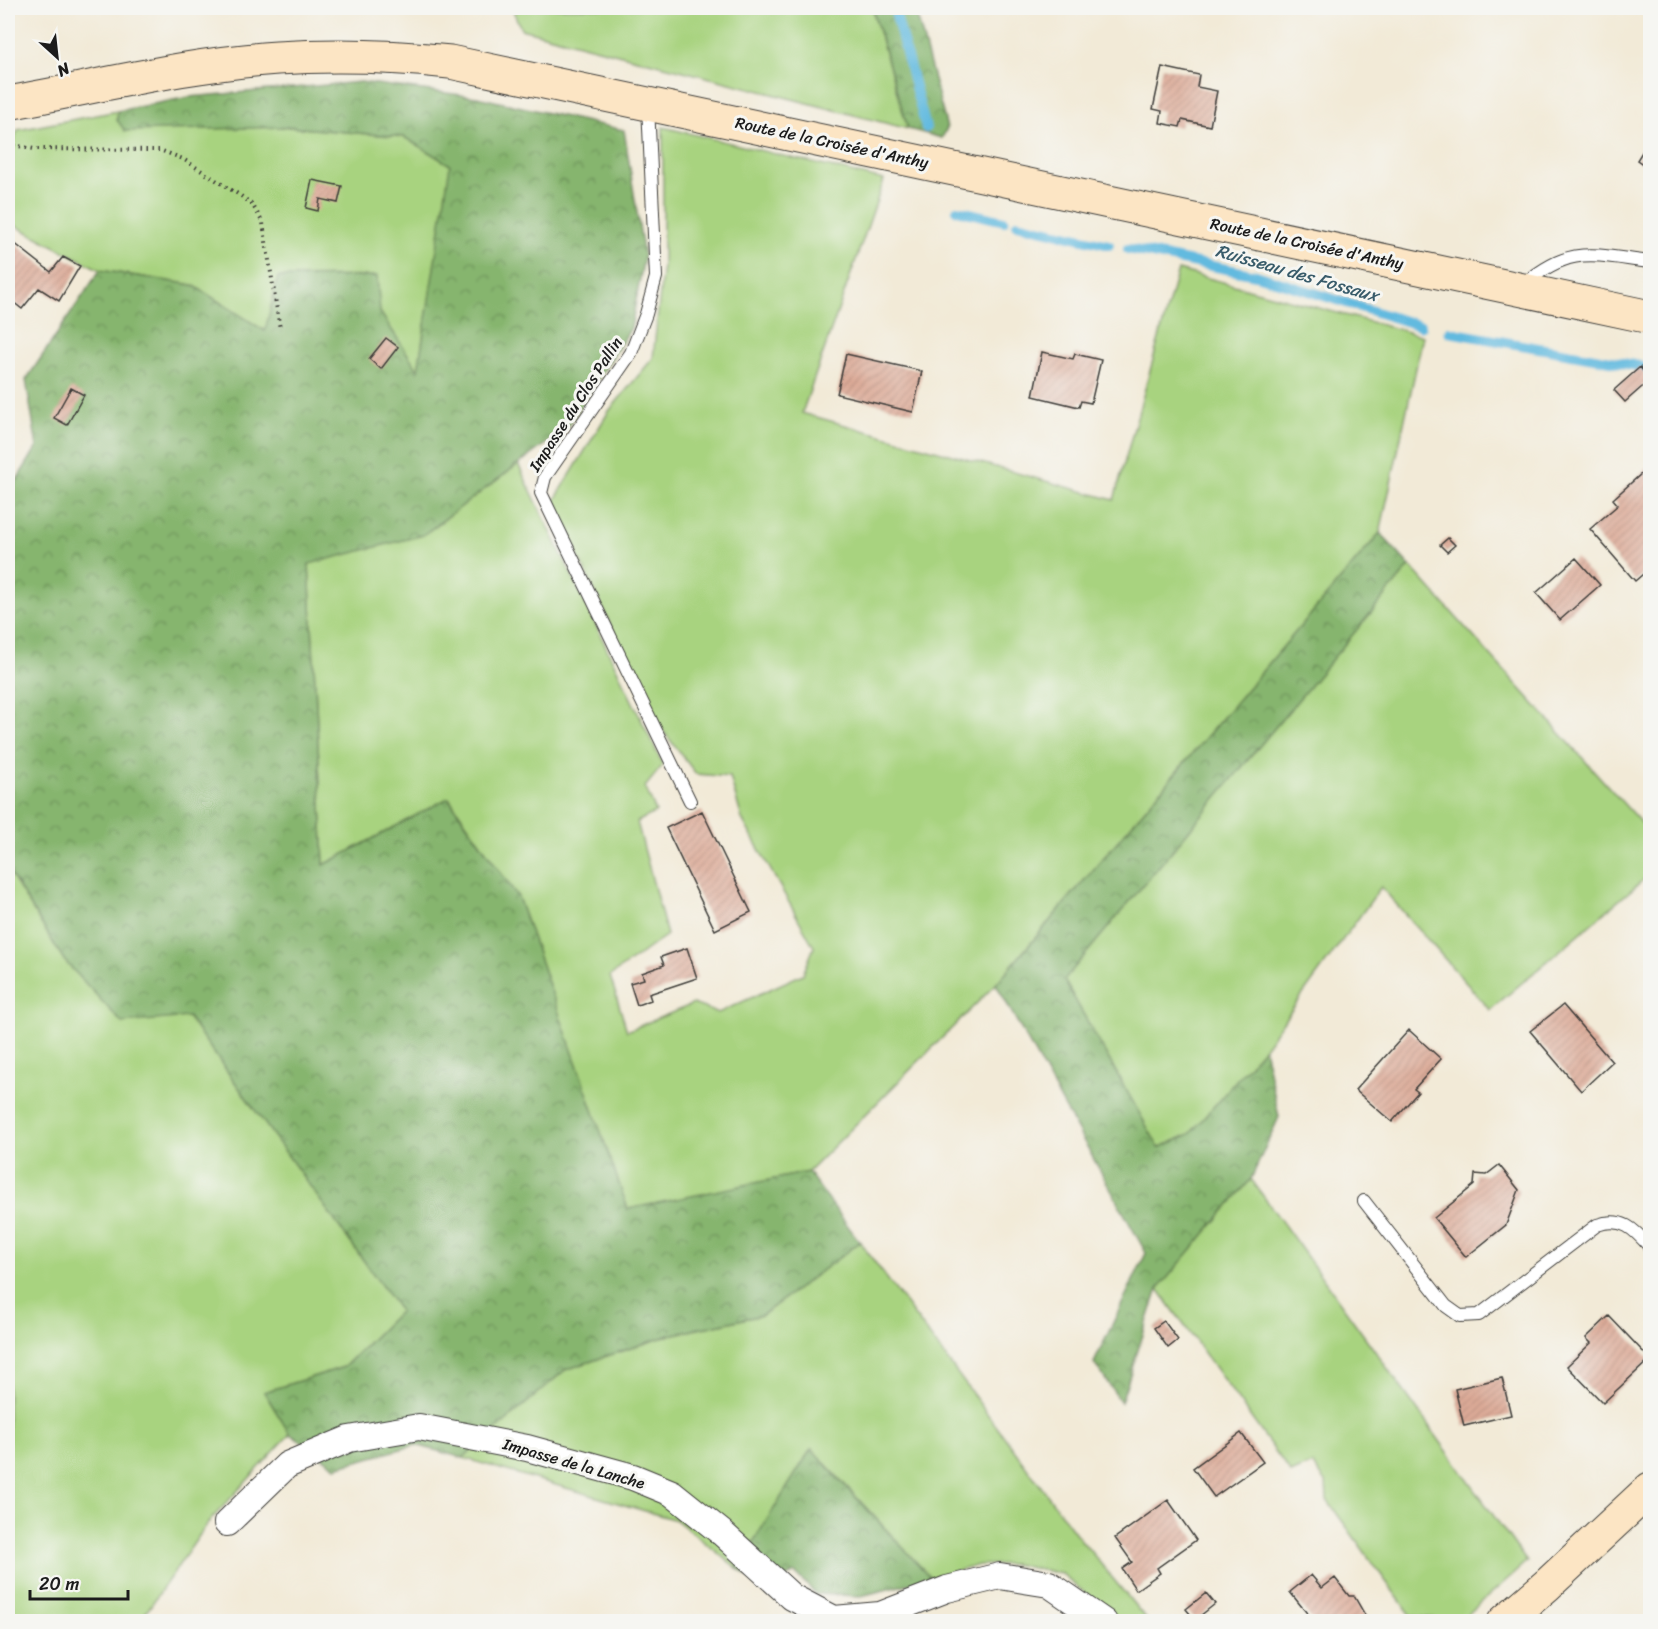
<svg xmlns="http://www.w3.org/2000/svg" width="1658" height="1629" viewBox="0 0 1658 1629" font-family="Sriracha,sans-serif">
<defs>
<pattern id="forest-crowns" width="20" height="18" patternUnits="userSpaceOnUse" patternTransform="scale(1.5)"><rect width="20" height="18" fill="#86b56e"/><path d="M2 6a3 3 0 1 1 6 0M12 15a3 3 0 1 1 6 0" fill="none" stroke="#6d925a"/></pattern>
<pattern id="building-hatch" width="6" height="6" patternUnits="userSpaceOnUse" patternTransform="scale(1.5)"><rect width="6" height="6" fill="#dcaa97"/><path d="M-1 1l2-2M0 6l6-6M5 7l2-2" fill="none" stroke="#bc9282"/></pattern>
</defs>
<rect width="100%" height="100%" fill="#f6f6f2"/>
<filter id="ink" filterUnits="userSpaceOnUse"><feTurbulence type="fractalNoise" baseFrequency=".0167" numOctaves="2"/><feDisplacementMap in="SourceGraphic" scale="12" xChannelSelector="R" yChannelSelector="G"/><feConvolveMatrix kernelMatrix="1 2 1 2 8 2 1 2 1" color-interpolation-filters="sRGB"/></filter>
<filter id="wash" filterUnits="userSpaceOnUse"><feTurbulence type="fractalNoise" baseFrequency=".008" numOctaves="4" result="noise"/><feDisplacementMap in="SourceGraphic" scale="24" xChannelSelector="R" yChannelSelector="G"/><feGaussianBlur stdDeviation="1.35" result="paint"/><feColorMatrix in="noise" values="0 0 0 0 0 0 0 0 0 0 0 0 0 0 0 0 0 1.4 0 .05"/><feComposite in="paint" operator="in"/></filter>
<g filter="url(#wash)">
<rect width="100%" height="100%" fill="#f2ead7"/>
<path fill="#a8d37f" stroke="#62784e" stroke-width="1.5" d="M512,8h360l36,121 -387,-100z
M118,111l-1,9 172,7 115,10 47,28 -33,206 -38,-59 -115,20 -72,-47 -93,-15 -92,-48v-70l10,-22z
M663,127l221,53 -82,233 312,87 64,-230 245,66 -43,197 -384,451 -188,188 -180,38 -110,-313 -69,-99 -125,67 -15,-302 114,-28 95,-71 145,301 -18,22 11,25 -19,10 30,113 -57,41 17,55 66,-27 25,9 85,-39 11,-27 -72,-128 -12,-42 -34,-3 -39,-51 -104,-220 56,-92 44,-53 10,-93z
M1410,566l240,267v41l-160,136 -109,-123 -117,161 -74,86 -31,14 -95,-168z
M8,870l56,90 124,57 212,294 -56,56 -80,25 26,42 -82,89 -68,98h-132z
M1251,1179l276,383 -67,59 -49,-5 -84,-116 -1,-18 -14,-18 -21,9 -133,-184z
M860,1242l217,293 70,85 -32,-2 -53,-44 -49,-10 -34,1 -48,13 -119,-129 -75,119 -61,-48 -213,-62 102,-88 105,-35 92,-20z"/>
<path fill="url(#forest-crowns)" stroke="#516845" stroke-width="1.5" d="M872,8h43l32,120 -5,10 -34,-9z
M361,82l116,15 147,33 20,127 -13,71 -64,100 -144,107 -114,29 15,301 124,-67 70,99 110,312 180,-37 52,70 -98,73 -92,20 -105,35 -102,88 -47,-13 -80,22 -46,-33 -26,-42 80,-25 56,-56 -212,-294 -66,6 -58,-63 -56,-90v-376l29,-47 -11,-67 74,-110 93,15 72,46 13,-54 99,-1 3,36 38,58 32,-205 -46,-28 -115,-10 -164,4 -8,-11 1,-9 71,-14z
M1380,533l30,33 -346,414 95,168 31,-14 74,-86 15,69 -28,62 -93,110 -37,113 -27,-39 52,-110 -150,-269z
M811,1449l120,129 -70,18 -45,-2 -21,-21 -32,15 -26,-20z"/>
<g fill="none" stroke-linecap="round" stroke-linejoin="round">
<path stroke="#62badf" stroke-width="10" d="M894,8l32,120
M957,210l47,11
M1017,224l92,21
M1128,249l128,26 165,51
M1449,332l201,36"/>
</g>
<g id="blocks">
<path fill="url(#building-hatch)" d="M1162,67l37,8 -2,12 20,4 -7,35 -28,-6 -2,7 -20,-4 2,-12 -9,-2z
M1650,139v30l-13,-9z
M312,180l30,6 -4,17 -18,-4 -2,12 -12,-3z
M9,239l42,33 12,-15 17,9 -21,35 -20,-13 -17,21 -14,-11z
M386,338l12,9 -17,22 -12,-10z
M1042,352l31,7 2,-5 26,6 -10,43 -10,-2 -2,6 -46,-11z
M846,354l76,17 -9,41 -76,-18z
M1640,367l10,13 -25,22 -11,-12z
M71,388l13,7 -17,30 -13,-7z
M1650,466v102l-15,13 -45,-52 28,-24 -5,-6z
M1448,538l7,7 -8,7 -7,-7z
M1576,558l24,27 -40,35 -24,-27z
M702,811l49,101 -36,18 -49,-102z
M687,948l10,30 -48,16 2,6 -14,5 -7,-22 14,-4 -2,-6 22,-8 -3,-8z
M1563,1005l49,57 -31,29 -51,-60z
M1409,1030l32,29 -27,30 4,3 -26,30 -37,-32z
M1499,1165l20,25 -13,35 -40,32 -32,-39 40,-33 1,-11 11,1z
M1609,1316l41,43 -47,44 -36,-37 24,-23 -5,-5z
M1164,1321l14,19 -10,8 -14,-20z
M1502,1378l9,37 -47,11 -9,-37z
M1241,1433l22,29 -49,35 -21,-29z
M1168,1500l28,40 -39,28 3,5 -24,17 -14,-21 10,-7 -17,-24z
M1311,1575l11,13 13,-10 14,18h5l15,26h-55l-24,-30z
M1206,1593l9,11 -20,16 -9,-11z"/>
</g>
</g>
<g filter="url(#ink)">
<use href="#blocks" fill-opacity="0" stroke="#3c3b38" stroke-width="1.5"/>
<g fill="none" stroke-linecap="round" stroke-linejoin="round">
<g stroke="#3c3b38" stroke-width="14">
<path id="lane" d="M648,106l8,171 -10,37 -15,39 -86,124 -4,16 149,308
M1523,285c48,-41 70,-30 127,-23
M1364,1201l82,105 14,10 19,-1 118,-90c25,-9 37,4 53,22"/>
</g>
<g stroke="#3c3b38" stroke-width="28">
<path id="street" d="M227,1523l60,-58 62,-26 70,-12 108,21 106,29 39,16 50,40 70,64 42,22 46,-4 67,-26 53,-13 49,8 55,38"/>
</g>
<g stroke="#3c3b38" stroke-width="35">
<path id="secondary" d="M8,103c89,-16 179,-39 269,-45 58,-4 116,-2 173,4l1200,255
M1504,1622l43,-37 103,-96"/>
</g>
<path stroke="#3c3b38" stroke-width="4" stroke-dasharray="1.5 4.5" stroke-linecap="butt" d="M8,144l26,5 126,1 23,9 58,37 11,8 11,19 17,106"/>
<use href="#lane" stroke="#fff" stroke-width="12"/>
<use href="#street" stroke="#fff" stroke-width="26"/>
<use href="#secondary" stroke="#fce5c4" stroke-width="33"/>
</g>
</g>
<g text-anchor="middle" stroke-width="6" stroke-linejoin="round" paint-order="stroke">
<g font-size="16" fill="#1c1c1c" stroke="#f6f6f2">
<text transform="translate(832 142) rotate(12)" y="6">Route de la Croisée d'Anthy</text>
<text transform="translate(1307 243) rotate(12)" y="6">Route de la Croisée d'Anthy</text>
<text transform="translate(575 404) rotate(-57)" y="6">Impasse du Clos Pallin</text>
<text transform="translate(574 1463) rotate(16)" y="6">Impasse de la Lanche</text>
</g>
<g font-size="18" font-style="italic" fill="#385b6a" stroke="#f6f6f2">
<text transform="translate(1297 273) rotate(16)" y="6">Ruisseau des Fossaux</text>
</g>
</g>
<rect width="1658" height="1629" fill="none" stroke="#f6f6f2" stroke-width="30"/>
<g transform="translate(57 57) rotate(153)" stroke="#f6f6f2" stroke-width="4.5" paint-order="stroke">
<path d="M0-4.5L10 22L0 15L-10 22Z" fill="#1c1c1c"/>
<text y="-9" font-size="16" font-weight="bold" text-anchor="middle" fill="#1c1c1c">N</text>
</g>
<path d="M30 1590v9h98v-9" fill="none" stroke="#1c1c1c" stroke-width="3"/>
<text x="39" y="1590" font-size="18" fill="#1c1c1c" stroke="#f6f6f2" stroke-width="4.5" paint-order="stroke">20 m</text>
</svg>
